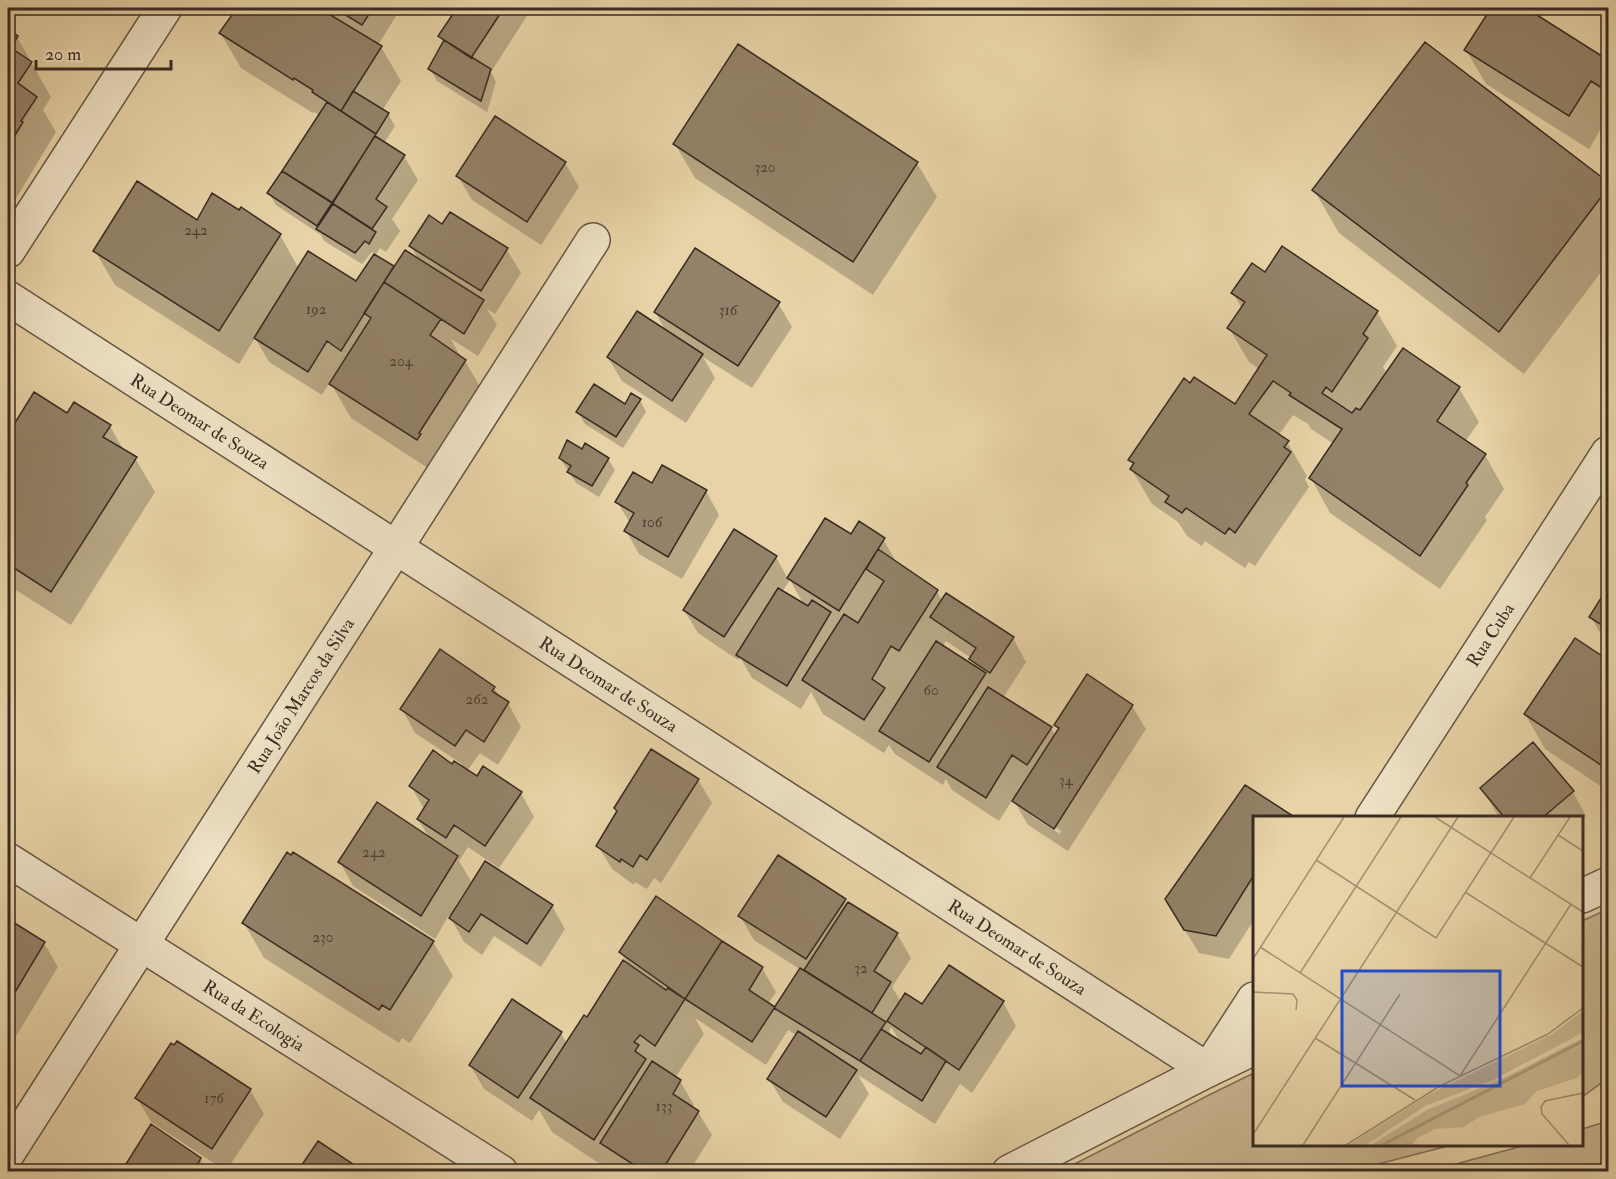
<svg xmlns="http://www.w3.org/2000/svg" width="1616" height="1179" viewBox="0 0 1616 1179" font-family="'IM FELL Double Pica',serif">
<rect width="100%" height="100%" fill="#e7d3a7"/>
<filter id="stains"><feTurbulence type="fractalNoise" baseFrequency=".00333" numOctaves="4"/><feColorMatrix values="0 0 0 0 .2 0 0 0 0 .09 0 0 0 0 .02 0 0 0 .5 -.17"/></filter>
<radialGradient id="worn" r=".72"><stop offset=".6" stop-color="#630" stop-opacity="0"/><stop offset="1" stop-color="#630" stop-opacity=".3"/></radialGradient>
<path fill="#c9b691" stroke="#81705a" stroke-width="1.5" d="M1608,909v169l-26,19v-176z
M1254,1073v71l198,1 -101,26h-290l150,-77z
M1608,1121v50h-178l96,-26 56,-1v-15z"/>
<path fill="#0003" fill-rule="evenodd" d="M239,8h162l-23,37 3,2 20,34 -19,30 6,3 7,12 -11,17 20,13 14,24 -26,39 8,12 -14,21 -6,-4 -5,8 20,12 24,-7 -8,-15 32,-20 8,-12 56,36 14,23 -26,41 -8,-5 10,16 -19,31 -27,-17 8,15 -1,2 7,5 20,34 -48,79 -86,-56 -21,-36 -8,13 -53,-33 -14,-24 -16,26 -124,-79 -20,-34 103,-29 82,13 19,34 58,14 18,-29 -3,-2 -10,12 -38,-23 -3,-6 -45,-30 -7,-12 51,-78 -6,-3 -1,1 -72,-45 -20,-34z
M446,8h86l-41,64 5,10 -9,30 -50,-31 -7,-12 14,-26 -4,-6 15,-24z
M1493,8h30l85,54v55l-19,32 -103,-65 -20,-34z
M8,31l9,6 34,60 -8,13 13,22 -45,75 -3,-2z
M1425,44l183,140v79l-84,111 -185,-141 -25,-43z
M675,144l242,19 20,34 -64,98 -178,-117z
M565,163l14,24 -38,58 -69,-45 -14,-24z
M1265,274l112,38 20,34 -14,21 4,7 72,14 20,34 -14,20 20,13 19,34 -19,28 2,3 -47,69 -110,-76 -19,-35 23,-34 -23,-15 -3,-5 -15,-9 -15,21 9,6 20,34 -2,3 4,8 -54,79 -6,-4 -4,6 -40,-27 -3,5 -15,-10 -9,-14 -26,-18 -20,-34 2,-3 -4,-7 105,-54 24,-37 -10,-7 -20,-34 13,-19 -9,-16z
M778,303l14,24 -40,61 -49,-31 12,21 -29,45 -64,-42 -14,-23 59,-25 -12,-21z
M35,394l32,21 43,11 14,25 11,7 20,34 -84,133 -63,-40v-148z
M640,400l6,12 -23,36 -38,-24 -7,-12 47,-6z
M582,451l26,8 7,11 -16,27 -23,-14 -16,-25z
M652,485l54,6 13,24 -37,64 -43,-25 -13,-23 4,-8 -13,-21z
M826,520l25,16 32,3 14,24 40,28 5,10 71,37 13,24 -23,36 48,30 5,8 3,-5 -4,-6 77,-19 14,23 -78,122 -40,-26 -15,-26 -14,22 -47,-31 -6,-11 -3,6 -48,-31 -6,-9 -5,8 -61,-39 -12,-22 -10,17 -49,-31 -12,-21 -2,3 -40,-27 -14,-23 92,-53 12,22zM790,580l10,18 4,8 -22,-14zM946,641l25,17 4,9 -33,-20zM1032,812l29,19 -1,3 -28,-18z
M1608,590v57l-17,-30z
M1575,640l33,22v129l-63,-42 -20,-35z
M494,688l6,10 8,5 13,24 -23,38 -18,-12 -13,18 10,7 44,15 13,24 -35,51 -31,-21 -9,14 12,20 -16,25 3,1 94,-1 13,23 -24,38 -47,-31 -12,19 -18,-13 -15,-27 -14,24 -82,-53 -13,-24 90,-23 -12,-20 6,-10 -13,-23 41,-20 8,1 2,-3 -47,-31 -13,-24z
M1533,744l40,48 13,24 -4,4v-2h-82l-5,-7 -13,-23z
M698,780l14,23 -51,80 -7,-5 -7,11 -12,-7 -1,3 -22,-16 -14,-23z
M1254,818v102l-25,39 -30,-6 -33,-53z
M778,857l67,44 3,4 49,29 14,24 -19,29 9,15 22,4 80,-4 13,24 -44,67 -12,-9 -25,40 -77,-49 11,19 -29,45 -57,-37 -14,-23 28,-43 -9,-6 -22,35 -71,-47 9,16 -29,44 5,3 14,24 -2,3 6,4 14,23 -23,37h-65l-6,-4 -3,4h-3l-60,-40 -13,-22 -7,11 -48,-32 -14,-24 91,-32 6,11 62,-78 -8,-13 35,-55 106,70 14,24 -8,12 7,6 26,-40 -47,-30 -14,-24zM891,1027l10,16 -7,-5 -5,-7z
M8,921l36,22 14,24 -46,76 -4,-2z
M244,923l189,19 20,34 -43,67 -8,-5 -3,5 -135,-85z
M250,1090l14,24 -38,57 -75,-49 -14,-24z
M200,1159l7,13h-85z"/>
<path fill="#938268" stroke="#392b23" stroke-width="1.5" d="M237,8h82l63,38 -41,65 -29,-19 1,-2 -19,-12 -1,2 -74,-47z
M334,8h39l-11,17z
M457,8h47l-33,50 -33,-22z
M1491,8h35l82,52v32l-17,-11 -22,35 -105,-66z
M8,29l10,7 -7,12 21,14 -14,21 19,14 -16,24 2,1 -15,25z
M444,40l47,29 -10,32 -53,-32z
M1425,42l183,140v6l-109,144 -187,-142z
M738,44l180,118 -65,100 -180,-118z
M353,91l36,22 -13,21 -35,-23z
M327,102l49,32 -43,69 -51,-32z
M495,116l71,46 -39,60 -71,-46z
M375,136l30,19 -29,44 11,8 -15,22 -40,-26z
M282,171l50,32 -15,23 -50,-33z
M137,181l60,39 15,-27 27,17 2,-3 40,27 -62,97 -126,-80z
M333,204l43,28 -7,12 -4,-3 -10,12 -39,-24z
M450,212l58,36 -27,43 -72,-45 20,-31 13,9z
M1282,246l96,65 -15,23 5,4 -36,54 -6,-5 -4,6 30,20 4,-5 4,2 43,-62 57,39 -23,34 49,33 -20,29 2,2 -48,71 -111,-78 33,-49 -53,-34 2,-2 -18,-12 -24,33 40,27 -5,6 7,5 -56,81 -6,-5 -4,6 -39,-26 -4,5 -17,-11 4,-6 -39,-27 4,-6 -6,-3 56,-82 6,5 4,-6 41,27 32,-49 -40,-27 18,-26 -14,-9 21,-30 13,9z
M695,248l85,54 -42,64 -84,-54z
M405,250l79,50 -20,34 -80,-52z
M308,251l48,30 18,-27 20,12 -53,85 -14,-10 -19,31 -54,-34z
M384,282l57,37 -11,16 36,25 -47,73 2,1 -4,6 -88,-56 42,-66 -7,-5z
M637,311l66,43 -31,47 -65,-44z
M594,384l31,20 6,-11 10,6 -25,38 -40,-25z
M34,392l33,21 7,-11 37,23 -8,12 34,20 -86,135 -43,-28v-130z
M567,440l15,9 3,-6 24,15 -17,28 -25,-14 4,-6 -12,-8z
M662,465l45,25 -39,67 -44,-26 10,-18 -19,-11 18,-30 19,11z
M825,518l26,16 8,-13 26,17 -46,73 -52,-33z
M734,529l43,27 -53,81 -41,-27z
M878,549l60,41 -39,61 -8,-5 -19,33 13,9 -21,32 -62,-40 42,-66 14,9 26,-42 -18,-12z
M1608,587v42l-19,-12z
M778,588l30,18 4,-6 19,12 -44,74 -51,-31z
M946,593l68,44 -24,36 -21,-14 7,-11 -46,-31z
M1575,638l33,22v116l-6,-5 2,-4 -80,-53z
M936,641l50,32 -57,89 -50,-31z
M440,649l55,38 -3,4 17,11 -25,40 -18,-12 -11,16 -55,-37z
M1087,674l46,31 -79,124 -42,-28 47,-73 -5,-3z
M988,687l64,40 -25,38 -15,-10 -26,43 -49,-31z
M1533,742l41,49 -32,27h-37l-25,-30z
M651,749l48,30 -52,81 -7,-5 -7,12 -12,-8 -1,3 -24,-16 21,-35 -3,-3z
M433,750l19,14 2,-3 23,15 6,-10 39,26 -37,54 -31,-21 -8,13 -29,-19 12,-19 -20,-14z
M1245,785l48,31 -1,2h-38v57l-38,61 -32,-6 -19,-31z
M377,802l81,54 -37,60 -83,-54z
M287,852l4,3 2,-3 141,89 -44,69 -8,-5 -3,5 -137,-87z
M778,855l68,44 -40,60 -68,-43z
M485,861l68,44 -26,39 -46,-30 -12,18 -20,-14z
M656,896l66,45 -37,58 -66,-47z
M848,902l50,31 -24,38 17,11 -19,31 -68,-43z
M8,919l37,23 -37,62z
M722,941l41,26 -14,23 26,17 -23,35 -67,-43z
M623,960l43,30 2,-2 17,11 -30,47 -15,-11 -6,7 5,3 -4,6 11,8 -52,81 -64,-42 54,-83 3,2z
M949,965l55,36 -45,69 -72,-49 18,-28 17,11z
M800,968l86,54 -26,39 -86,-53z
M512,999l50,33 -44,66 -49,-33z
M881,1029l40,25 5,-7 20,14 -24,40 -62,-40z
M798,1031l59,39 -31,47 -59,-38z
M177,1041l74,48 -39,60 -77,-51 36,-55 3,2z
M652,1061l29,19 -8,14 26,17 -38,61h-16l-45,-29z
M151,1124l50,34 -8,14h-72z
M318,1141l47,31h-68z"/>
<g fill="none" stroke-linecap="round" stroke-linejoin="round">
<g stroke="#645544" stroke-width="36">
<g id="street">
<path d="M8,251l157,-243"/>
<path id="s1" d="M8,298l1200,772 46,-71"/>
<path id="s2" d="M1372,818l236,-365"/>
<path id="s3" d="M8,860l493,312"/>
<path d="M1582,896l26,-12"/>
<path id="s4" d="M8,1153l585,-913"/>
<path d="M1009,1172l199,-102 46,-22"/>
</g>
</g>
<use href="#street" stroke="#efe2c6" stroke-width="33"/>
</g>
<g text-anchor="middle" stroke-width="5" stroke-linejoin="round" paint-order="stroke">
<g font-size="15" fill="#504134">
<text x="765" y="172">320</text>
<text x="196" y="235">242</text>
<text x="316" y="314">192</text>
<text x="728" y="315">316</text>
<text x="401" y="366">204</text>
<text x="652" y="527">106</text>
<text x="931" y="695">60</text>
<text x="477" y="704">262</text>
<text x="1066" y="785">34</text>
<text x="374" y="857">242</text>
<text x="323" y="942">230</text>
<text x="861" y="973">32</text>
<text x="214" y="1103">176</text>
<text x="664" y="1111">133</text>
</g>
<g font-size="18" fill="#392b23" stroke="#efe2c6">
<text dy="6" stroke="none"><textPath href="#s1" startOffset="228">Rua Deomar de Souza</textPath></text>
<text dy="6" stroke="none"><textPath href="#s2" startOffset="218">Rua Cuba</textPath></text>
<text dy="6" stroke="none"><textPath href="#s1" startOffset="714">Rua Deomar de Souza</textPath></text>
<text dy="6" stroke="none"><textPath href="#s4" startOffset="543">Rua João Marcos da Silva</textPath></text>
<text dy="6" stroke="none"><textPath href="#s1" startOffset="1200">Rua Deomar de Souza</textPath></text>
<text dy="6" stroke="none"><textPath href="#s3" startOffset="291">Rua da Ecologia</textPath></text>
</g>
</g>
<g transform="translate(1253 816)">
<rect width="330" height="330" fill="#e7d3a7"/>
<path d="M330,195l-1,22 -89,47 -68,26 -59,39h-17l81,-51 122,-60zM330,222v34l-6,6 -40,13 -12,13 -46,13 -15,10 -29,2 -18,9 -5,7h-41l56,-35 73,-30z" fill="#c9b691"/>
<path fill="none" stroke="#ac9a7a" stroke-width="3" d="M129,329l201,-104"/>
<path fill="none" stroke="#a19072" stroke-width="1.5" d="M182,1l148,95M305,19l25,16M63,44l120,78 78,-121M277,62l40,-61M212,76l118,75M7,131l200,129 111,-172M0,143l91,-142M47,157l101,-156M0,176l40,2 4,6 -1,10M62,222l100,62M1,317l204,-316M50,329l97,-151M93,329l94,-59 108,-52 35,-26M316,329l-27,-31 -1,-7 4,-6 38,-8"/>
<path fill="#1d4ed8" fill-opacity="0.15" stroke="#1d4ed8" stroke-width="3" d="M89,155h158v115h-158z"/>
<rect width="330" height="330" fill="none" stroke="#392b23" stroke-width="3"/>
</g>
<rect width="1616" height="1179" fill="none" stroke="#e7d3a7" stroke-width="30"/>
<rect x="9" y="9" width="1598" height="1161" fill="none" stroke="#392b23" stroke-width="3"/>
<rect x="15" y="15" width="1586" height="1149" fill="none" stroke="#392b23" stroke-width="1.5"/>
<path d="M36 60v9h135v-9" fill="none" stroke="#392b23" stroke-width="3"/>
<text x="45" y="60" font-size="18" fill="#392b23" stroke="#efe2c6" stroke-width="4.5" paint-order="stroke">20 m</text>
<rect width="100%" height="100%" filter="url(#stains)"/>
<rect width="100%" height="100%" fill="url(#worn)"/>
</svg>
